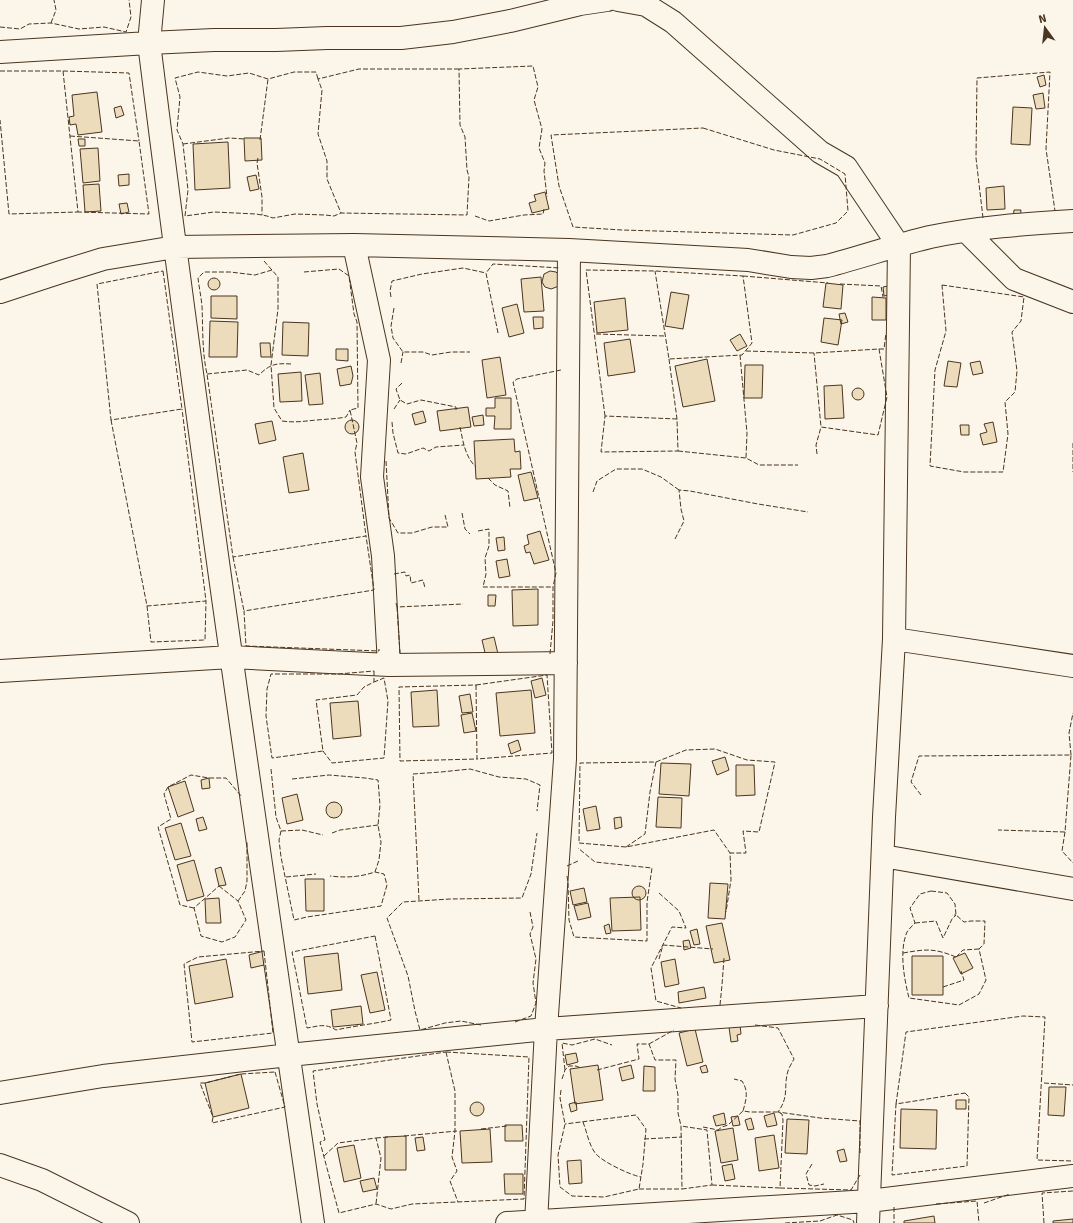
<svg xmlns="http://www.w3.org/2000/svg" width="1073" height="1223" viewBox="0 0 1073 1223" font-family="Signika,sans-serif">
<rect width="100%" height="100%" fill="#fbf6e9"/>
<path fill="#ecdcbc" stroke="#4a3520" d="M1044,75l2,10 -6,2 -3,-10z
M97,92l5,40 -24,3 -2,-11 -6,1 -1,-8 5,-1 -2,-21z
M1043,93l2,15 -9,1 -3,-14z
M121,106l3,9 -8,3 -2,-10z
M1013,107l19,1 -2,37 -19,-1z
M244,138h17l1,22 -17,1z
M78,139h7v7h-6z
M228,142l2,46 -35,2 -2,-46z
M98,148l2,33 -17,2 -3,-34z
M129,174v11l-10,1 -1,-11z
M256,175l3,14 -9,2 -3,-14z
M99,184l2,27 -16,1 -2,-27z
M1004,186l1,23 -18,1 -1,-22z
M545,192l4,17 -17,4 -3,-10 7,-2 -2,-6z
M127,203l2,9 -8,2 -2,-10z
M1014,210h7l-1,9h-7z
M550,271l6,1 2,2 1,12 -8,3 -6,-2 -3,-5 2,-8z
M541,277l3,34 -20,1 -3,-33z
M208 284a6 6 0 1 1 12 0a6 6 0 1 1-12 0Z
M826,283l17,2 -2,24 -18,-2z
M888,286l1,9 -5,1 -1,-9z
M671,292l18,3 -6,34 -18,-3z
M211,296h26v23l-26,-1z
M872,297l14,1v22h-14z
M625,298l3,32 -31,3 -3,-31z
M517,304l7,29 -15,4 -7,-29z
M845,313l3,9 -7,2 -2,-10z
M533,317h10v11l-9,1z
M824,318l18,2 -4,25 -17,-3z
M210,321l28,1 -1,35h-28z
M283,322l26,1 -1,33 -26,-1z
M740,334l7,12 -10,5 -7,-11z
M630,339l5,33 -27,4 -4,-33z
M260,343h10l1,14h-10z
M336,349h12v12l-12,-1z
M500,357l6,38 -19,3 -5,-38z
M707,359l8,42 -32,6 -8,-41z
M948,361l13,2 -4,24 -13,-1z
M980,361l3,12 -10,2 -3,-12z
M745,365h18l-1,33h-18z
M351,366l2,10 -2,8 -11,2 -3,-17z
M301,372l1,29 -22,1 -2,-28z
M320,373l3,31 -14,1 -4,-30z
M842,385l2,33 -19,1 -1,-33z
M852 394a6 6 0 1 1 12 0a6 6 0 1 1-12 0Z
M495,398h16v31h-17l1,-13h-9v-8h9z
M468,407l3,20 -31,4 -3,-20z
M423,411l3,11 -11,3 -3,-11z
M483,415l1,10 -10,1 -2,-9z
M345 427a7 7 0 1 1 14 0a7 7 0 1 1-14 0Z
M272,421l4,19 -17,4 -4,-20z
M993,422l4,20 -14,3 -3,-11 7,-2 -3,-8z
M960,425h9v10h-8z
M514,439l1,13 5,-1 1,18h-11l1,8 -35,2 -2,-38z
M303,453l6,37 -20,3 -6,-36z
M531,472l7,26 -14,3 -6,-26z
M540,531l9,29 -15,4 -4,-12 -4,1 -2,-7 5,-2 -2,-9z
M504,537l1,13 -7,1 -2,-13z
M507,559l3,17 -11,2 -3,-17z
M538,589v36l-25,1 -1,-36z
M488,595h8l-1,11h-7z
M494,637l4,17 -12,3 -4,-17z
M542,678l4,17 -11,3 -4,-17z
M437,690l2,36 -26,1 -2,-35z
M531,690l4,43 -35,3 -4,-43z
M470,694l3,18 -11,1 -3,-17z
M358,701l3,35 -28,3 -3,-36z
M472,713l4,18 -12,2 -3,-18z
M518,740l3,10 -10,4 -3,-10z
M725,757l4,13 -12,5 -5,-14z
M661,763l30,1 -2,32 -30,-2z
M736,765h18l1,30 -19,1z
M209,778l1,10 -8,1 -1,-9z
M185,781l9,30 -16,6 -10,-30z
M297,794l6,26 -16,4 -5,-26z
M658,797l24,1 -1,30 -25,-1z
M326 810a8 8 0 1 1 16 0a8 8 0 1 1-16 0Z
M596,806l4,23 -13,2 -4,-22z
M203,817l4,12 -8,2 -3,-12z
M621,817l1,10 -7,2 -1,-11z
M181,823l10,33 -16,4 -10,-32z
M194,860l10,36 -17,5 -10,-36z
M221,867l5,18 -7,1 -4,-17z
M305,879h19v32h-18z
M710,883l18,1 -3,35 -17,-1z
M632 893a7 7 0 1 1 14 0a7 7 0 1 1-14 0Z
M584,888l3,14 -14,3 -3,-14z
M640,897l1,33 -29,1 -2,-33z
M219,898l2,25h-15l-1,-24z
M588,903l3,14 -13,3 -4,-14z
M722,923l8,37 -16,3 -8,-37z
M609,924l2,9 -5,1 -2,-8z
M697,929l3,15 -6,1 -4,-14z
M689,940l2,8 -7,2 -1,-9z
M264,951v14l-13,3 -2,-13z
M338,953l4,37 -34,4 -4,-37z
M965,953l8,15 -12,6 -8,-16z
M912,956h31v39h-31z
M226,959l7,38 -38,7 -6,-38z
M675,959l4,25 -14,3 -4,-25z
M377,972l8,38 -15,3 -9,-38z
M704,987l2,11 -27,5 -1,-11z
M361,1006l2,18 -30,3 -2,-17z
M740,1025l1,9 -4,1 1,6 -7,1 -2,-15z
M695,1029l8,33 -16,4 -8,-33z
M576,1053l2,9 -11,3 -2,-10z
M598,1065l5,35 -28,4 -5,-35z
M631,1065l3,13 -12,3 -3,-13z
M706,1065l2,7 -6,1 -2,-6z
M644,1066l11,1v24h-12z
M241,1074l8,34 -36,9 -8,-34z
M1049,1087h17l-2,29 -16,-1z
M956,1100h10v9h-10z
M470 1109a7 7 0 1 1 14 0a7 7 0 1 1-14 0Z
M576,1102l1,8 -6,2 -2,-8z
M901,1109l36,1 -1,39 -36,-1z
M724,1113l2,11 -10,2 -3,-10z
M774,1113l3,12 -10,2 -3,-11z
M738,1116l2,9 -7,1 -2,-9z
M751,1118l3,11 -6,1 -3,-10z
M787,1119l22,1 -2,34 -22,-1z
M505,1125h17l1,16h-18z
M733,1128l5,32 -17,3 -6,-32z
M490,1129l2,33 -30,1 -2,-32z
M774,1135l5,33 -20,3 -4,-33z
M406,1136v34h-21v-33z
M423,1137l2,13 -8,1 -2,-13z
M354,1145l7,33 -17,4 -7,-34z
M844,1149l3,12 -7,1 -3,-11z
M581,1160l1,23 -13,1 -2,-23z
M732,1164l3,15 -10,2 -3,-15z
M504,1174h19v20h-18z
M374,1178l3,11 -14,3 -3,-11z
M934,1216l1,7h-31v-2z
M1073,1219v4h-20v-2z"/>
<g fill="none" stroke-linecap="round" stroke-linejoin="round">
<g stroke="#4a3520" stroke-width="24">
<path id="street" d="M153,0l-4,43 65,-3h62l51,-2h74l52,-6 57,-11 70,-17 27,-4
M618,0l28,5 27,17 147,130 26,15 53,79 -5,393 -10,178 -16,406
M0,52l149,-9c49,394 107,787 164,1180
M966,231l48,48 59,23
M354,245l25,115 -7,117 11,79 6,109
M0,292l61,-20 42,-13 72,-12 179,-2 215,5 179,10 43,7 20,1 16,-2c35,-9 69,-21 103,-29 48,-10 95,-13 143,-16
M894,639l179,27
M0,671l231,-14 158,8 177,-2
M883,856l190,33
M0,1093l103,-17 186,-21 257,-26 331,-23
M0,1165l42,15 86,43
M507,1223l362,-22 204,-25
M536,1223l10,-194 19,-270 4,-509"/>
</g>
<use href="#street" stroke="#fbf6e9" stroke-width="22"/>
<path stroke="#4a3520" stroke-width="1" stroke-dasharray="5 2" stroke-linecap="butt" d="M51,23l5,-13 -2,-10
M0,27l20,2 9,-5 22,-1 28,6 25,-2 22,5 5,-15 -2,-17
M459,69h-100l-41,10 4,11 -4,44 9,27v18l14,34 126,2 2,-38 -2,-7 -2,-33 -5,-12 -1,-56 74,-3 5,21 -4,13 8,29 -3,19 6,15 -1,8 3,26
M0,71h63l15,141 -69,2 -9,-94
M63,71l66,2 10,68
M318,79l-2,-7h-22l-26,7 -19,-6 -22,3 -29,-4 -23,6 5,19 -3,33 6,14 5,46 -3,26 29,-4 42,2 11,2 6,2 22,-4 30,1 9,1 7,-3
M703,128l71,22 46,9 25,15 3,37 -12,12 -43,12 -171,-5 -49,-3 -14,-41 -8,-51z
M70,136l69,5 10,73 -71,-2
M260,140l8,-61
M183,144l46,-6 16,1
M258,158l-1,5 5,34v18
M475,216l14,5 35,-6 19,-1 1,-5
M983,218l-7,-60 1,-80 73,-6 -4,77 9,62
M264,261l14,16v32l-7,56 3,43 8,13c14,2 22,0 35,-1 10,-1 19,-1 29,-3l4,-7
M272,270l-17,5 -25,-3h-26l-6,6c1,9 3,18 4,28 1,23 0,46 5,68l26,183 133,-21 8,54 -130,21 2,35 133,5v-2
M163,271l19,138 -71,11 -14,-136z
M304,272l35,-3 10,7 5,38 3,8 1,86 -8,2 7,33 -2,9 11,84
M743,276l85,7
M840,284l41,2 2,11
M942,285l82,12 -3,24 -9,11 5,39 -2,21 -10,10 3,32 -5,38h-39l-34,-6 5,-96 11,-39z
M391,297l-1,-6 2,-10 30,-7 41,-6 23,5
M394,308l-3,18 2,12 10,14h20l9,3 19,-3h19
M498,333l-12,-60 7,-9 67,4
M596,334l69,2
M879,349h5l2,-16
M746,351l68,2 65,-4 8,48 -9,38 -57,-8 -7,-74
M740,355l7,78 -1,25 13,7h39
M669,359l8,60 1,32 -77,1 4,-36 72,3
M401,363l2,-11
M207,374l40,-4 12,5c11,-11 17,-12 32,-11
M402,383l-6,6 4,11 7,4 14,-4 35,7v3
M394,409l6,-9
M605,416l-19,-146 69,1 88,5 9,67 -10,12 -73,4 -14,-88
M111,420l36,186 59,-5 -24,-192
M392,422l1,11 5,20 8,1 17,-6 6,3 7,-4 28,-2
M460,427c3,14 5,30 16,40
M1073,443v29
M678,451l68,7
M817,454l-1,-9 5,-18
M386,461l3,57 9,15h14l20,-6h16l-3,-12
M488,478l7,7 13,6 2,17
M593,492l4,-11 19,-12h26l19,8 18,13
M462,513l3,16 5,5
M478,531l11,-2v17l-4,12 1,16 -3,13h70
M675,539l9,-18 -3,-12 -2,-19 11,1 68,13 50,8
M233,557l11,54
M394,574l11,-2 1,4 4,-1 1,8 12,-3 2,8
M396,603l1,4 66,-3
M147,606l4,36 54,-2 1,-39
M397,607l3,46
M550,654l3,-33v-34l3,-14 -43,-191 4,-3 44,-9
M374,671v11l-10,5 -7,8 -41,5 7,51 -51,7 -6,-42 1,-27 4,-15h67z
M476,685l1,74 -77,2 -1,-74z
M476,685l71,-10 5,78 -75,6
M323,751l9,12 52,-5 4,-57 -4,-23 -10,4
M1071,755l-2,-22 4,-20
M656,762l30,-12 29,-1 32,11 28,2 -16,70 -16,-1 3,22h-16l1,27 -5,32
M271,769l5,48 5,14 -2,9 2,17 13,63 13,-3 74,-11 6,-21 -3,-11 -9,-2
M292,779l37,-4 36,3 13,2 2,25 -2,20 3,17 -2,18 -4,12c-15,5 -29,6 -45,4
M921,795l-10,-13 8,-26 152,-1 -6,77 -67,-2
M281,831l21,-1 21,5
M1065,832l-3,19 11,12
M332,833l8,-3 38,-5
M626,847l19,-13 5,-42 6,-30 -76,1 -1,80 47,4 88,-17 16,23
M567,866l11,-5
M567,876l1,7 1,37 5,17 73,4v-39l5,-34 -57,-6 -17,-14
M286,877l30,-3
M219,886l19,15 8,19 -11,17 -13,5 -21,-6 -7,-28z
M931,891l16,2 8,11 1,11 8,7 7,-1h14l-1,23 -5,5 7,31 -7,14 -20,11 -50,-7c-5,-20 -10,-47 -2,-66 2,-3 5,-6 8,-9l-5,-15 10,-14z
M659,893l20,18 7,17 -14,-1 -21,41 5,33 25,7
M419,900l-6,-126 28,-2 29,-3 29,8 27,2 14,6 -3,26
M238,901l7,-10 2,-10v-40
M194,908l-14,-3 -22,-78 13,-8 -7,-25 4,-7 23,-12 18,3h17l16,19
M915,923l21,-2 7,17 9,-19 4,-4h-4
M375,936l16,84c-18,4 -37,6 -55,10 -11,-7 -17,-4 -29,-2l-15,-76z
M264,951l9,82 -81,9 -8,-78 14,-7z
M903,953c23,-4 31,-5 53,4l1,1
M956,957l7,-7 16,-1
M659,959l4,-14 50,4
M943,987l21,-7 -3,-9
M720,1005l2,-20 2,-27
M515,1022l16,-6 5,-13 -3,-20 3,-24 -6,-25 3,-7 -3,-15
M481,1025l-20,-4 -16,2 -25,7 -5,-19 -7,-35 -21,-58 16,-16 47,-3 72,-1 9,-24 6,-41
M755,1025l23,3 16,31c-2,4 -5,8 -6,12 -5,16 2,24 -10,41l42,6 40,3v34
M649,1044l25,-14
M446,1052l83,5 -5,142 -112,5 -21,5 -15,-5 -37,9 -19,-71 5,-2 -8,-36 -4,-33z
M446,1052l9,39v40l-3,26 5,14 -7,10 8,21
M565,1070l-3,-27 10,2 23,-6 17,6
M597,1070l42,-11 -2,-15h12l6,16h21l-1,19 3,16v18l3,13 1,63 30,-4 -5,-55 -26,-4
M275,1072l10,35 -73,16 1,-6 -13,-34h5l36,-9z
M562,1079l3,-9 4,-4h7l5,2
M1044,1083l29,2
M561,1090l-1,8 5,26 -7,31 2,32 12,9 32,1 35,-8 4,-25 3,-35 -10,-14 -71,9
M965,1093l4,4 -2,69 -75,9 4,-71z
M896,1104l10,-72 117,-16 22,1 -8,143 36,1
M583,1122c4,10 6,24 13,32 7,8 34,21 45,23
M703,1127l15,3 4,-3 6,-2 15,-14
M481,1129l26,-3
M404,1136l53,-5
M376,1138l12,-1
M644,1139l38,-2
M324,1156l14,-13 38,-5 5,20 -5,46
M812,1164l-6,10 3,11 6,1 9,-2
M712,1185l68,3 3,-68 -1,-6 -4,-2h-28l-7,-1c3,-11 6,-19 -1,-30l-8,-2
M780,1188l71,2 9,-15
M639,1189h43
M984,1203l26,-9
M936,1204l41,-3 2,22
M894,1207v16
M785,1223l35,-2 17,-6 16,5 1,3
M1044,1223l-2,-30 31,-2"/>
</g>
<g transform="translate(1045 28) rotate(345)" stroke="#fbf6e9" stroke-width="3" paint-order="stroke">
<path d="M0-3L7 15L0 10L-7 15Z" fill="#4a3520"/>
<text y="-6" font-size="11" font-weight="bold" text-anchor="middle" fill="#4a3520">N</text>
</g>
</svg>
